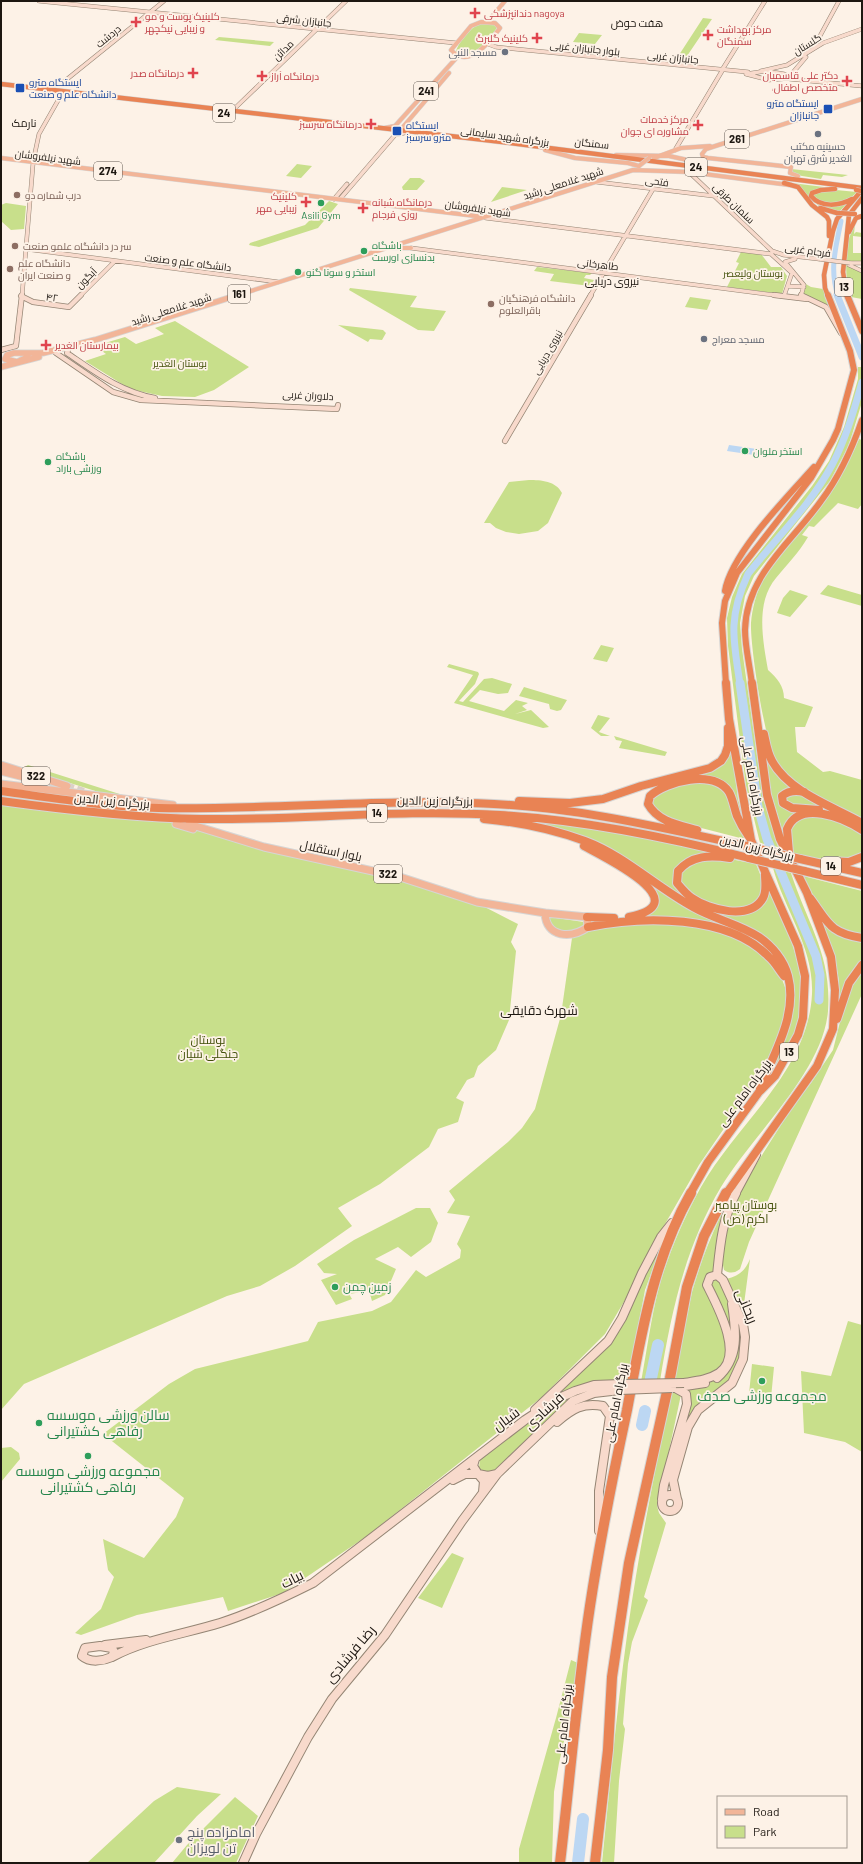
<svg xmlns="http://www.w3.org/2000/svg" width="863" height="1864" viewBox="0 0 863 1864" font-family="Barlow,Cairo,sans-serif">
<rect width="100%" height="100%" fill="#fdf2e7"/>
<path fill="#c8df8b" d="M703,18l9,1 -27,40 -8,-1z
M490,23l6,3 1,2c-10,12 -23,34 -41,24 1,-8 14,-23 21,-27 4,-2 9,-1 13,-2z
M579,33l23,2 -7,9 -22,-2z
M219,37l55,5 -4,4 -55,-6z
M297,164l15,2 -11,12 -15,-2z
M791,169l57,6 -6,2 -19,-2 -2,4 -25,-4 -4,-2z
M410,178h10l5,3 -8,9h-14l-1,-3z
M752,178l88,11h-14l-17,8c9,11 27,6 39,5l-9,10 -20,-6 -29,-23z
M502,187l25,3 -36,12z
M836,190l21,2c-14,15 -24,12 -43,7l-1,-5 2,-2z
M329,201l9,3 -20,24 -59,19 -10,-2 1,-2 55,-18z
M6,203l20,3 -2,23 -13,1 -10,-9v-16z
M855,224l-1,10 2,-2 6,1v4l-9,-1v17h9v9l-16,-1 3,-23z
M741,252l20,2 10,13h10l6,9 -5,18 -55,-7 12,-24 -3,-1z
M846,265l16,7v27l-11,-2 -4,-10z
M537,267l55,6 -2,2h-4l-2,3 10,2 -4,6 -40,-5 4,-7 -20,-3z
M804,283l7,4 12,2 16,37 -8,-15 -29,-15 4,-10z
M350,288l67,8 -7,11 36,4 -12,20 -16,-1 -69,-40z
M690,297l21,3 -4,10 -22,-3z
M175,321l74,46 -35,23 -19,7 -33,-1 -32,-7 -45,-28 21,-7 -11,-8 30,-9 11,7 28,-10 -9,-6z
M338,325l45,5 3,3 -4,7 -12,-1 -2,3z
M858,367h4v35l-11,36 -4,11 -17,32 -76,95 -9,20 -5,27 2,26 21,149 15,49 -18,-4 -14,-57 -18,-140 -1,-28 5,-21 10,-23 70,-88 17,-25 15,-34 14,-48z
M859,439l3,1v64l-4,5 -20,-6 -24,24 -5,-1 -7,9 6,2c-10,17 -20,26 -32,41 -21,25 -13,63 -8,92 9,8 16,16 16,28l29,9 -8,20h-10l2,25 26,20 7,-1 32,9v40c-26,-15 -69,-33 -85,-57 -12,-18 -27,-117 -26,-140 1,-14 6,-34 14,-46 17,-28 41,-51 60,-77 14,-18 25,-40 34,-61z
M529,480c12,0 27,1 33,13l-14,30 -10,8 -19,3 -13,-2 -10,-4 -6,-5h-6l25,-41z
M828,585l34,10v11l-42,-12z
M790,590l18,6 -18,21 -13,-4 6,-15z
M601,645l13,3 -7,14 -14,-3z
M449,664l29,8 1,2 -4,10 -16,17 4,1 21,-23 8,-1 20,6 -4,9 -10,1 -18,-4 -11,11 35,10 12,-11 12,3 -6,3 5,4 -12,4 16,-4 18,17 -6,1 -89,-25 19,-28 -26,-8z
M524,687l43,13 -6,10 -4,1 -7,-2 -1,-5 -30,-8z
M598,715l12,3 -11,14 11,4h-9l-10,-8z
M729,729l9,70 8,31 -13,-34 -36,-21 23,-10z
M614,736l53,16 -2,4 -46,-8 3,-7 -6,-1z
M764,745l5,16 70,55 -41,-1 -13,24 -15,-49z
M28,765l101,32 -19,-3 -2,1 -38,-12 -3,3 -44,-18z
M684,782l27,1 15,9 22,48 -74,-19 -21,-11 -2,-13z
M1,802l174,18 74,24 106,21 122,38 41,21 -7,18 5,9 -7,69 -13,30 -18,16 -4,11 -7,3 -11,18 8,4 -6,20 -20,7 -9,18 -49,37 -42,24 14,18 -57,40 -35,20 -33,10 -203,88 -23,26z
M826,815l36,17v23c-17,10 -50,3 -69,-2l-3,-27 16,-10z
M514,819l43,5 75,11 87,19 -15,1 -30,23 33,31 51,-2 9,-24c19,45 47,96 29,146 -8,20 -21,38 -33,55l30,-80 -15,-53 -67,-37 -102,-63z
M730,859l26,5 6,15 1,13 -5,9 -20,9 -39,-9 -19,-19 3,-15 9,-6z
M773,868l18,5c16,50 41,82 37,138 -5,61 -75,123 -107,176 -36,60 -50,126 -61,194l-19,1c6,-32 10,-64 18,-95 10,-35 25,-69 42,-100 36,-64 107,-115 111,-193 2,-46 -27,-83 -39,-126z
M803,876l59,15v45l-20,-4 -20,-20z
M642,880l124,64 11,18 -54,-33 -92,-10 22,-8 4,-7z
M814,905l10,19 38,15v22l-10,10 -13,39v-29l-4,-21z
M549,917l35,5 -1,5 -17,6 -15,-7z
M668,921l46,7 41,20 24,23 7,19v23l-14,38 -36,60 -37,54 -42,73 -32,62 -20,34 -63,63 -175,139 -84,57 -55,18 -5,-14 -86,18 -56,20 -6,-2 26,-24 13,-32 -6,-7 -5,-31 41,19 32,-41 8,-19 -81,-64 66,-50 26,-15 113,-28 10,-19 54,-11 19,-9 25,-32 10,7 34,-19 1,-8 -4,-6 13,-28 -23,-3 8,-13 -6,-9 59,-49 14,-14 13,-19 26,-94 11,-77c31,-14 62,-15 96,-17z
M862,968v26l-113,248 -9,27c-5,4 -10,5 -16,1l-2,-10 4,-37 19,-41 48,-76 18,-23 22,-33 15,-60z
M747,1169l-16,27 -17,75 -9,7v8l20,43 1,29 -4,8 -17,19c13,-6 28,-15 31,-30l-1,-43 7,19 -3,30 -9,20 -37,31 -7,12h-3l7,-20 -8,-14 -25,116 2,7 7,10 -22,74 4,3 -16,42 -4,22 -5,60 2,5 -6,52 -5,82h-12c8,-78 15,-157 26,-235 16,-113 41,-225 64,-336 13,-45 30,-84 55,-123z
M416,1208h14l8,15 -7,19 -20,15 -13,-10 -23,12 21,10 -11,26 -13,6 -3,-10 -20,3 3,5 -16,6 -15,-25 16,-6 -13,-1 -7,-9 37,-24z
M664,1238l-19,52 -17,90 -69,14 45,-45 36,-63z
M750,1259l-8,60 -16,-40c13,-3 19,-8 24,-20z
M716,1279c15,8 15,45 17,60l-23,-55z
M848,1321l14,4v127l-17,-10 -41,-9 -3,-62 30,5z
M752,1364l22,3 -3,31 -22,-4z
M604,1389l-49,26 -41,36 -22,22 -9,-1 -4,-4 1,-9 80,-59 22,-9z
M11,1447l8,6 1,6 -19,23v-34z
M452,1553l12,5 -22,50 -24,-10z
M571,1660l7,3 -5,39 -14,61 -5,29 -2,71h-33v-14l37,-131z
M177,1787l44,7 -24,22 -43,47h-67l67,-62z
M235,1797l23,19 -22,47h-64l15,-18z"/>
<path fill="#bcd7f3" d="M729,445l35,5 -3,6 -34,-5z"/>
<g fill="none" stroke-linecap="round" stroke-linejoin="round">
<path stroke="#bcd7f3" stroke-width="5" d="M838,296c-9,-27 -2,-49 3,-75"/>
<path stroke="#bcd7f3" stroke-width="7" d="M837,295l25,62
M740,684c-7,-45 -12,-67 8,-110 28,-36 62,-68 84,-109 14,-26 22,-55 30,-83"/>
<path stroke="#bcd7f3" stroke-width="9" d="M740,683l18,124 9,32 49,117 4,19 -1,25"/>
<path stroke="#bcd7f3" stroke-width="12" d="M651,1378l7,-33
M642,1425l3,-14
M578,1863l5,-44"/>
<path stroke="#dbd1c7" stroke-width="7" stroke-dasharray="7 3.5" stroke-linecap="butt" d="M67,786l19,6
M140,809l22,7"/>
<g stroke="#948574" stroke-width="4.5">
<path id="secondary-far3" d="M39,1l417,42
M488,44l8,3 252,25
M814,47l25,-46
M722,70l43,-69
M761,71l26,-6 36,-22 39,-14
M766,71l18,3 8,4 -23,2 -23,-6z
M790,76l16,-19
M790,79l72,7
M42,88l19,-4 103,-83
M232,111l114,-110
M675,150l47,-79
M33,162l6,-28 21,-37 -1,-3
M689,172l83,79 12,4 35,4
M597,182l117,14
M334,199l13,-15
M340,199l55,-64 9,-2
M486,218l285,36 21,19 -8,23
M411,248l371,48
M26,249l252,33
M795,259l-10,3 19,23 -3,11
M850,263h12
M849,265l13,6
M788,286l16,1
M22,296l11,-132
M80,296l35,-35
M590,296l63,-107"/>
</g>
<g stroke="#948574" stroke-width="6">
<path id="secondary-far2" d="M774,295l33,4
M801,295l25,12 15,26
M21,296l12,6 36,5 12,-12
M1,350l15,-4 6,-51
M68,350l-1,3c28,19 54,39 88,45
M56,353l57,39 28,8 196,9 1,-4
M505,441l86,-146"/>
</g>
<g stroke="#948574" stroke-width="8">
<path id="secondary-far1" d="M736,1194l21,-39"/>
</g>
<g stroke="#948574" stroke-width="10">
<path id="secondary" d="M717,1275c3,-29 5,-56 19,-82
M717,1378c23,-20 19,-47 15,-74
M672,1388l33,-5
M535,1410l73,-69 14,-23 20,-45 19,-36 11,-14
M557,1422c15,-13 26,-20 46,-16l7,10 -11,75v40
M475,1459l-2,7 5,8 10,2 9,-2
M453,1480l12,-6h13l6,7 -1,11
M662 1503a8 8 0 1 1 16 0a8 8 0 1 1-16 0Z
M662,1499l2,-14 23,-81 -1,-10 -9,-5
M677,1499l-4,-19 15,-53 10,-17 34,-27 11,-24 2,-22 -2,-13 -20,-44 -6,-5 -7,2 -3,8c10,20 38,71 12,88 -11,7 -22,8 -35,10
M105,1645l41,-5
M100,1646l12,2 2,4 -2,5c-9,4 -22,6 -30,-1l3,-8z
M112,1657c34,-18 72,-23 108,-34 32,-10 63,-25 93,-40l212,-163 32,-21 18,-8 19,-6 27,-1
M243,1863l13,-29 52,-97 24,-38 53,-64 77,-114 35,-47 76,-73 21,-8 26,-3"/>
</g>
<g stroke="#d6d5d4" stroke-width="5">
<path id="primary-far2" d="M481,22l14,1 5,5c-10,13 -31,42 -49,22l20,-24z
M484,22l6,-3 15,-18
M385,128l10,-2 63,-70
M408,131l-5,-4 46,-54
M545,150l30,8 53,5 11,3
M616,155l53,1 23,5
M1,158l483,59
M654,158l27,-10 29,-2
M798,176l-8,-3 1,-6 -83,-9 -5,-1 -1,-3 4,-5 156,-50
M393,248h18
M235,296l398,-126 56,2 101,13"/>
</g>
<g stroke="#d6d5d4" stroke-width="7">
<path id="primary-far1" d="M14,353h11l3,4 -11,5 -12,-3 2,-4z
M25,353h18l52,-13 143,-45
M1,367l38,-10"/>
</g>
<g stroke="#d6d5d4" stroke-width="9">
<path id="primary" d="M1,765l66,21
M1,771l23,6
M1,784l172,21
M176,824l17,5
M189,824l75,23 136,30 77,25 68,11
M545,913l42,4 1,10c-17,12 -42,11 -43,-14z"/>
</g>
<g stroke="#d6d5d4" stroke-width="5.5">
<path id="highway-far3" d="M1,84l501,58 360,46
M784,183l14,4 14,18 15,12 2,4v15
M835,189l-14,1 -9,3 -1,3c10,12 28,10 41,3
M820,208l17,5
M849,232l7,-14 6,-2
M828,296l-3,-8 -1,-13 9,-44 4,-12 25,-29
M847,296l-4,-24 6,-57 13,-17"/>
</g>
<g stroke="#d6d5d4" stroke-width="8">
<path id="highway-far2" d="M847,295l15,36
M725,591c6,-37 63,-95 89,-124
M726,684l-4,-61 3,-22 12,-28 74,-95 22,-38 5,-11 16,-59 -4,-19 -22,-56
M752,684c-2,-17 -7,-37 -7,-54 1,-55 47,-88 76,-129 18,-24 31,-52 41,-81"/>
</g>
<g stroke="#d6d5d4" stroke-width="10">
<path id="highway-far1" d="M764,734c2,9 3,18 8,27 17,31 60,45 90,62
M1,791c52,7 105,16 158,17 112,2 223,-10 335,-4 86,4 169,24 253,42
M804,792c-8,-2 -15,-2 -22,4l1,7 9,5 27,2
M1,801c66,9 133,17 200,18 100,1 199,-10 299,-4 84,5 167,22 249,43
M519,801l51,2 33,-4 38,-13 69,-18 11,-7 4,-6 3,-9v-18
M484,819c34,3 68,10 101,22 40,15 71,46 108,66 21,12 46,17 66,30 13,9 25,23 29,39 10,39 -14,77 -28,112
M697,830c-18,-5 -39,-8 -49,-26l2,-8c17,-15 63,-27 79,-4 4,7 5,16 8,24 3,7 7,14 12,21
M584,846c20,11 116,57 45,71
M789,853l-2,-24c12,-30 57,-11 75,1
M730,858c-20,-3 -38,-3 -52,13l-1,12c5,6 9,11 15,15 17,12 58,23 71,0 4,-7 2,-16 2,-24
M800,859l62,14
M827,861l22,1 13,-5
M804,871l58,14
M810,898c18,24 19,35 52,40
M587,917l27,1
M588,927c54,-11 140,-13 181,30 6,5 10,13 15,19
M837,1019l12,-36 13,-18
M690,1194l18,-32 51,-70 16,-16 23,-41 5,-17 2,-42 -7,-30 -47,-106 -22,-121 -3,-36
M726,1194l91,-128 16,-37 2,-39 -4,-33 -24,-64 -27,-54 -13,-44 -15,-112"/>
</g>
<g stroke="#d6d5d4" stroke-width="12">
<path id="highway" d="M560,1863c10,-85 17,-172 30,-257 10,-66 23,-131 37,-196 14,-75 26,-150 64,-217
M595,1863l13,-113 4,-73 17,-114 41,-185 17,-91 17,-51 22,-43"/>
</g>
<use href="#secondary-far3" stroke="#f8dacc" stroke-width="3.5"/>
<use href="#secondary-far2" stroke="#f8dacc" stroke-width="4.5"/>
<use href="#secondary-far1" stroke="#f8dacc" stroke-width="6"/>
<use href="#secondary" stroke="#f8dacc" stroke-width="8"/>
<use href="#primary-far2" stroke="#f2b598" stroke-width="4"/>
<use href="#primary-far1" stroke="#f2b598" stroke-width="5.5"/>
<use href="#primary" stroke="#f2b598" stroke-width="7"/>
<use href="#highway-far3" stroke="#e98354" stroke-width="4.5"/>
<use href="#highway-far2" stroke="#e98354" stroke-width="6"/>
<use href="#highway-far1" stroke="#e98354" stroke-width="8"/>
<use href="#highway" stroke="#e98354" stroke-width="10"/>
<g stroke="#948574" stroke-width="4.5" stroke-linecap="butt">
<path id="secondary-bridge-far1" d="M819,259l31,4"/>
</g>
<g stroke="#948574" stroke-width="10" stroke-linecap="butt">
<path id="secondary-bridge" d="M621,1384l63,-1
M620,1390l52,-2"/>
</g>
<g stroke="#d6d5d4" stroke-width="5" stroke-linecap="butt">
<path id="primary-bridge" d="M639,166l10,-8
M689,172l6,-2 2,-5 -5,-4"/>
</g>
<g stroke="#d6d5d4" stroke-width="5.5" stroke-linecap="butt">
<path id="highway-bridge-far1" d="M856,190l6,1
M837,213l18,1"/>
</g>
<g stroke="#d6d5d4" stroke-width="10" stroke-linecap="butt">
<path id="highway-bridge" d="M747,846l53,13
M749,858l55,13"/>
</g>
<use href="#secondary-bridge-far1" stroke="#f8dacc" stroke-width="3.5"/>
<use href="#secondary-bridge" stroke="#f8dacc" stroke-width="8"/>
<use href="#primary-bridge" stroke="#f2b598" stroke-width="4"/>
<use href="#highway-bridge-far1" stroke="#e98354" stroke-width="4.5"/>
<use href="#highway-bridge" stroke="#e98354" stroke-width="8"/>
</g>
<g fill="#e0444e" stroke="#fdf2e7" stroke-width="1.5">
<path d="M473 7h4v4h4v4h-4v4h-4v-4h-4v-4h4z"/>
<path d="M134 16h4v4h4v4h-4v4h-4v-4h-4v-4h4z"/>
<path d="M706 29h4v4h4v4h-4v4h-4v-4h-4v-4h4z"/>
<path d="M535 32h4v4h4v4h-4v4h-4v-4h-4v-4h4z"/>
<path d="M191 67h4v4h4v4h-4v4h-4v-4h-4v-4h4z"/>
<path d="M260 70h4v4h4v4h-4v4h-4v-4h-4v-4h4z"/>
<path d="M845 75h4v4h4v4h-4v4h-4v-4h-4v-4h4z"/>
<path d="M369 118h4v4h4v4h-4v4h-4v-4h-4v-4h4z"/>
<path d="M696 119h4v4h4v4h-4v4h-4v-4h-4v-4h4z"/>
<path d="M304 196h4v4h4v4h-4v4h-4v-4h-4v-4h4z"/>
<path d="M361 202h4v4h4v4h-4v4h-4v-4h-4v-4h4z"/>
<path d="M44 339h4v4h4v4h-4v4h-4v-4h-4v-4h4z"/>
</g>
<g fill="#6b7280" stroke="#fdf2e7" stroke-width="1.5">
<circle cx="505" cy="52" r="4"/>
<circle cx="818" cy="134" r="4"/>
<circle cx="704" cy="339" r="4"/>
<circle cx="179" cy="1840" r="4"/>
</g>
<g fill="#1a4fb4" stroke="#fdf2e7" stroke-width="1.5">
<rect x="15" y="83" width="10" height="10" rx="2"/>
<rect x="823" y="104" width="10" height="10" rx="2"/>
<rect x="392" y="126" width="10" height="10" rx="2"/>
</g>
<g fill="#8d6e63" stroke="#fdf2e7" stroke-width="1.5">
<circle cx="17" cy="195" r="4"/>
<circle cx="15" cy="246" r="4"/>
<circle cx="10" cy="269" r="4"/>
<circle cx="491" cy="304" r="4"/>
</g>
<g fill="#2e9e5b" stroke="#fdf2e7" stroke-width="1.5">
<circle cx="321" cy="203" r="4"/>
<circle cx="364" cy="251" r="4"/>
<circle cx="298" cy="272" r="4"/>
<circle cx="745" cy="451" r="4"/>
<circle cx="48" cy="462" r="4"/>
<circle cx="335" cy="1287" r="4"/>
<circle cx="762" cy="1381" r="4"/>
<circle cx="39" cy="1423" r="4"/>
<circle cx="88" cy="1456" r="4"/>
</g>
<g text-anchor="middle" stroke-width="3.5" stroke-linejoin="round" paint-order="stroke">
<g font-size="10" fill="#be3a42" stroke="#fdf2e7" text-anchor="start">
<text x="484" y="17">دندانپزشکی nagoya</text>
<text x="145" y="20">کلینیک پوست و مو<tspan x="145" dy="12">و زیبایی نیکچهر</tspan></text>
<text x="717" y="33">مرکز بهداشت<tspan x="717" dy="12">سمنگان</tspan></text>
<text x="528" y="42" text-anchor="end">کلینیک گلبرگ</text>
<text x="184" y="77" text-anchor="end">درمانگاه صدر</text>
<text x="838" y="79" text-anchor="end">دکتر علی قاسمیان<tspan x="838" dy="12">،متخصص اطفال</tspan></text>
<text x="271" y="80">درمانگاه آراز</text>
<text x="689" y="123" text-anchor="end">مرکز خدمات<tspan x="689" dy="12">مشاوره ای جوان</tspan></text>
<text x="362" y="128" text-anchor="end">درمانگاه سرسبز</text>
<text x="297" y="200" text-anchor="end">کلینیک<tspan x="297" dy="12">زیبایی مهر</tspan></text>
<text x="372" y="206">درمانگاه شبانه<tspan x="372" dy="12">روزی فرجام</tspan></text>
<text x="55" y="349">بیمارستان الغدیر</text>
</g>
<g font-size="10" fill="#1d1711" stroke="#fdf2e7">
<text transform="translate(304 20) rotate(6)" y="4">جانبازان شرقی</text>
<text transform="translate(108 36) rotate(-39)" y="4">دردشت</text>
<text transform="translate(807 44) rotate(-32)" y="4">گلستان</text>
<text transform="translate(585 48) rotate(6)" y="4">بلوار جانبازان غربی</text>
<text transform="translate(283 50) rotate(-44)" y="4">مدائن</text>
<text transform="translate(673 57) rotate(6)" y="4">جانبازان غربی</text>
<text transform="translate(505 136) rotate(8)" y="4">بزرگراه شهید سلیمانی</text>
<text transform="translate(592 143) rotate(6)" y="4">سمنگان</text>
<text transform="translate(48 157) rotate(7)" y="4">شهید نیلفروشان</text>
<text transform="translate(657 181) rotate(7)" y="4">فتحی</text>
<text transform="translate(563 183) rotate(-18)" y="4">شهید غلامعلی رشید</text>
<text transform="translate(734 203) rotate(44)" y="4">سلمان طرقی</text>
<text transform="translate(478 208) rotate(8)" y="4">شهید نیلفروشان</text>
<text transform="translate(808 250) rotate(8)" y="4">فرجام غربی</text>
<text transform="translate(188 262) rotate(7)" y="4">دانشگاه علم و صنعت</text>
<text transform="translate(598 264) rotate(7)" y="4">طاهرخانی</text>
<text transform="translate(86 278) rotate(-45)" y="4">آبگون</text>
<text transform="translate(52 297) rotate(7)" y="4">۴۲</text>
<text transform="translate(171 309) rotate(-18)" y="4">شهید غلامعلی رشید</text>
<text transform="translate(547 352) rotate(-60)" y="4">نیروی دریایی</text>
<text transform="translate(308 395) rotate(3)" y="4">دلاوران غربی</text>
</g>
<g font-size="10" fill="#5b616d" stroke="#fdf2e7" text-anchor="end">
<text x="497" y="56">مسجد النبی</text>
<text x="818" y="150" text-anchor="middle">حسینیه مکتب<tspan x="818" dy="12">الغدیر شرق تهران</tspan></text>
<text x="712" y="343" text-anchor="start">مسجد معراج</text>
</g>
<g font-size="10" fill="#164399" stroke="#fdf2e7" text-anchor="start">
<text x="29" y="86">ایستگاه مترو<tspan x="29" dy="12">دانشگاه علم و صنعت</tspan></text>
<text x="819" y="107" text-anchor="end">ایستگاه مترو<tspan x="819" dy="12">جانبازان</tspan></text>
<text x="406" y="129">ایستگاه<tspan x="406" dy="12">مترو سرسبز</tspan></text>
</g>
<g font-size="10" fill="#785e54" stroke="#fdf2e7" text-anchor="start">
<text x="25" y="199">درب شماره دو</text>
<text x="23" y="250">سر در دانشگاه علمو صنعت</text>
<text x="18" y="267">دانشگاه علم<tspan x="18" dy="12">و صنعت ایران</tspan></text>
<text x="499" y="302">دانشگاه فرهنگیان<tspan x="499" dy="12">باقرالعلوم</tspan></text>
</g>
<g font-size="10" fill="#27864d" stroke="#fdf2e7" text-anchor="start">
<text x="321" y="219" text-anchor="middle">Asili Gym</text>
<text x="372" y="249">باشگاه<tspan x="372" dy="12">بدنسازی اورست</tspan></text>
<text x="306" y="276">استخر و سونا گنو</text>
<text x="753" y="455">استخر ملوان</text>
<text x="56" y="460">باشگاه<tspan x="56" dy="12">ورزشی باراد</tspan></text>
</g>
<g font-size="10" fill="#42500a" stroke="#fdf2e7">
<text x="753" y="277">بوستان ولیعصر</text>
<text x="180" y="367">بوستان الغدیر</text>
</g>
<g font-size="11" fill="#1d1711" stroke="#fdf2e7">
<text x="637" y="27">هفت حوض</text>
<text x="24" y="127">نارمک</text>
<text x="612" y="285">نیروی دریایی</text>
</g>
<g fill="#fdf2e7" stroke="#605951" stroke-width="1">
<rect x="414" y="82" width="24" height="18" rx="3"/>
<rect x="213" y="104" width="22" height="18" rx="3"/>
<rect x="725" y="130" width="24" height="18" rx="3"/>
<rect x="685" y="158" width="22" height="18" rx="3"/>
<rect x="94" y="162" width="28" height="18" rx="3"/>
<rect x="835" y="278" width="18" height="18" rx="3"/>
<rect x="228" y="285" width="22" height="18" rx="3"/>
<rect x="22" y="767" width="28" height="18" rx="3"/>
<rect x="367" y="804" width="20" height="18" rx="3"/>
<rect x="821" y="857" width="20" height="18" rx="3"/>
<rect x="374" y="865" width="28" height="18" rx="3"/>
<rect x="780" y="1043" width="18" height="18" rx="3"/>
</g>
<g font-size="11" font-weight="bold" fill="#1d1711">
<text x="426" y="95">241</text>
<text x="224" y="117">24</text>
<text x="737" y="143">261</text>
<text x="696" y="171">24</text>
<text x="108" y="175">274</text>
<text x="844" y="291">13</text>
<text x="239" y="298">161</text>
<text x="36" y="780">322</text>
<text x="377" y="817">14</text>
<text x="831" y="870">14</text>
<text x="388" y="878">322</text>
<text x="789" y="1056">13</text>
</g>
<g font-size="12" fill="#1d1711" stroke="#fdf2e7">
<text transform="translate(752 776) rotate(80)" y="4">بزرگراه امام علی</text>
<text transform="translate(112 801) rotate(5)" y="4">بزرگراه زین الدین</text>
<text transform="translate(435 801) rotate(1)" y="4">بزرگراه زین الدین</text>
<text transform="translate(757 848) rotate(14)" y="4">بزرگراه زین الدین</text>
<text transform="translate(331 851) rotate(12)" y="4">بلوار استقلال</text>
<text transform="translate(745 1093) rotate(-53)" y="4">بزرگراه امام علی</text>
<text transform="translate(616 1403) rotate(-79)" y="4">بزرگراه امام علی</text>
<text transform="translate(564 1724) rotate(-84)" y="4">بزرگراه امام علی</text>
</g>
<g font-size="12" fill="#42500a" stroke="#fdf2e7">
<text x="208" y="1044">بوستان<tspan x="208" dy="14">جنگلی شیان</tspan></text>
<text x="746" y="1209">بوستان پیامبر<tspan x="746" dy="14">اکرم (ص)</tspan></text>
</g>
<g font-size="12" fill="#27864d" stroke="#fdf2e7" text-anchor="start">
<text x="343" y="1291">زمین چمن</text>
</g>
<g font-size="13" fill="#1d1711" stroke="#fdf2e7">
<text x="539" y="1015">شهرک دقایقی</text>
</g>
<g font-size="14" fill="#1d1711" stroke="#fdf2e7">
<text transform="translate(747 1306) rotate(68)" y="5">ریحانی</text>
<text transform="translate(544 1411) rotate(-43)" y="5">فرشادی</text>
<text transform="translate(506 1419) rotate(-37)" y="5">شیان</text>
<text transform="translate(292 1579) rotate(-27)" y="5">بیات</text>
<text transform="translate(350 1654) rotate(-50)" y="5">رضا فرشادی</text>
</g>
<g font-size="14" fill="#27864d" stroke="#fdf2e7">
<text x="762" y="1401">مجموعه ورزشی صدف</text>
<text x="47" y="1420" text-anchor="start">سالن ورزشی موسسه<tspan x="47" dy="16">رفاهی کشتیرانی</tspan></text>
<text x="88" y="1476">مجموعه ورزشی موسسه<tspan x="88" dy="16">رفاهی کشتیرانی</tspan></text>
</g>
<g font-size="14" fill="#5b616d" stroke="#fdf2e7" text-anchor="start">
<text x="187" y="1837">امامزاده پنج<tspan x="187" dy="16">تن لویزان</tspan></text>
</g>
</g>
<rect width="863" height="1864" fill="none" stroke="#1d1711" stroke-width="4"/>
<rect x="717" y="1796" width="130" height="52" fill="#fdf2e7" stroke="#a39a91"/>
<rect x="725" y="1809" width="20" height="6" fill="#f2b598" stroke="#a39a91"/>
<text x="753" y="1816" font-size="12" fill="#1d1711">Road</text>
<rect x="725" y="1826" width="20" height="12" fill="#c8df8b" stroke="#a39a91"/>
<text x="753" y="1836" font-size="12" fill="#1d1711">Park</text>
</svg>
